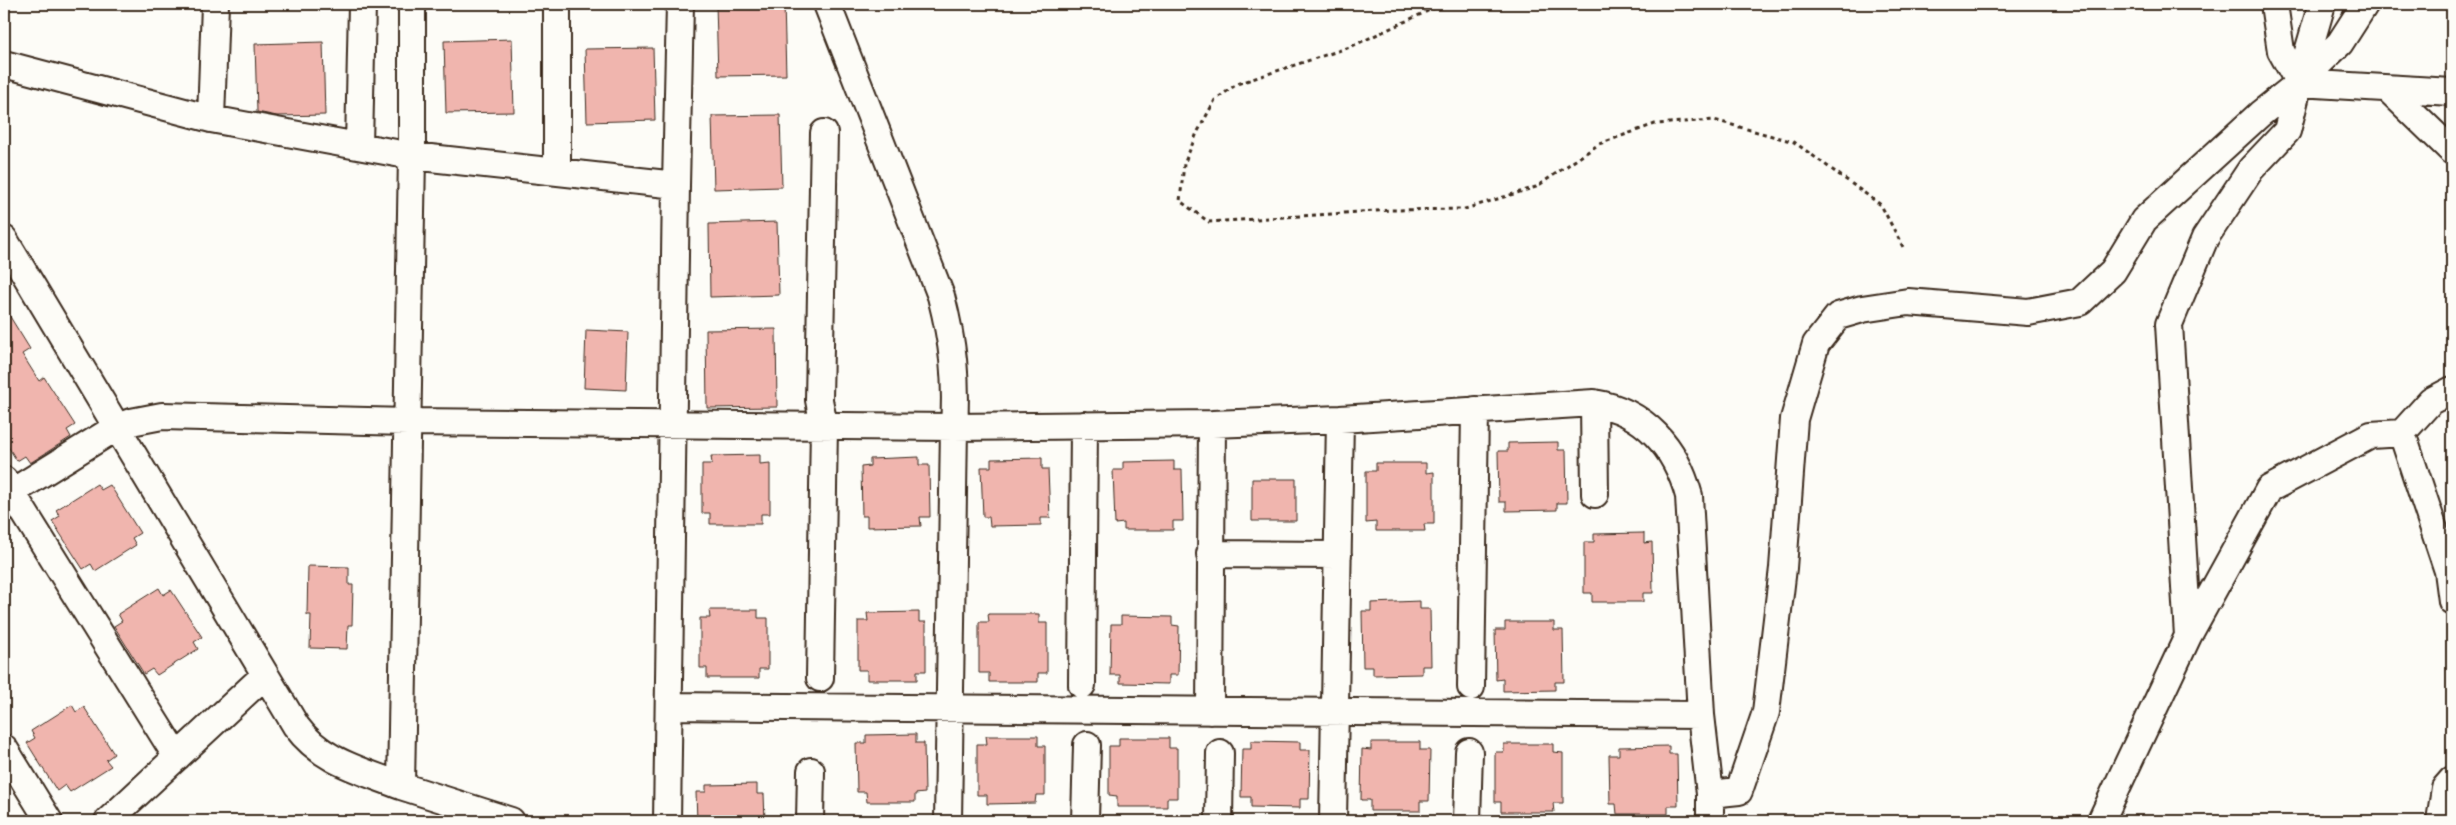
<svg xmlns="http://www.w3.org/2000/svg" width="2456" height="825" viewBox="0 0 2456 825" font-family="'Playpen Sans',sans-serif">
<rect width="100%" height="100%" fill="#fdfcf7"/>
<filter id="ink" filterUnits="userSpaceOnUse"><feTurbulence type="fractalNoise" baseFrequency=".02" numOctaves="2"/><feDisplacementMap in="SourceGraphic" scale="10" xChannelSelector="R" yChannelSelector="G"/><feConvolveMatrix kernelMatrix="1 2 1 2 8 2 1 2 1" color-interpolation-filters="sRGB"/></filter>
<g filter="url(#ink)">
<path fill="#f0b5ae" stroke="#3b2a1e" d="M716,4h68l2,71 -68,1z
M512,39l2,73 -68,1 -2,-72z
M323,42l2,73 -48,1 -20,-4 -2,-68z
M653,48l2,72 -68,2 -2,-73z
M780,115l2,72 -68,2 -2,-73z
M777,222l2,73 -69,2 -1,-73z
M4,307l26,42 -8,5 17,27 5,-4 31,48 -8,5 4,7 -41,26 -5,-7 -8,5 -13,-21z
M776,329l1,78 -70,1 -1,-78z
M586,330l42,2 -2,58 -42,-2z
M1558,442v8h8l1,53h-10v7l-51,1v-9h-7l-1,-51h10v-8z
M760,455v9l10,-1v51h-9v10h-51v-11h-8v-49h10l-1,-8z
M919,457v8h10l1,52h-10l1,9 -54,1v-11h-5l-1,-49 9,-1v-7z
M1042,458v11h6l2,49h-9v7l-51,1 -1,-9h-6l-2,-50h10v-8z
M1174,461v9h8l1,51h-10v9h-49v-7l-9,1 -2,-54h10v-8z
M1376,463h50v10l8,-1v52h-10l1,7h-49v-9l-10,1v-52h10z
M1252,479h44v42h-44z
M97,484l4,6 9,-5 30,48 -8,5 4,7 -41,26 -4,-7 -8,5 -31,-48 8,-5 -4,-6z
M1644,533v10l8,-1 1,51h-10v9h-51v-9h-8v-51h10v-8z
M308,566l41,1v18h4l-1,40h-4l-1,24 -37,-1 1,-33h-4z
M159,588l4,7 8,-5 31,47 -8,5 4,7 -41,26 -5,-6 -8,5 -30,-48 8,-5 -4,-7z
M1420,601v8h10l1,57h-9v8l-49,1v-8h-10l-1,-56h9v-8z
M709,610h49v8h10v51h-9v9h-52v-10h-7v-50h10z
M919,612v10h7v49h-9v9h-50v-10h-9v-49h10l-1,-8z
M988,614h51v9h8v50h-9v9h-49v-9h-10v-51h10z
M1121,616l51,1v8l7,1 -1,49h-9v9l-49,-1v-8h-10l1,-51h10z
M1505,622h49v8h9l1,52h-9v8l-52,1v-12l-7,1 -1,-50h10z
M72,705l4,7 8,-5 30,47 -8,6 5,6 -41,26 -5,-7 -8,6 -30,-48 8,-5 -4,-7z
M916,734v9h8l1,50 -10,1v8h-48l-1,-10h-9l-1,-49h10v-8z
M986,736h52v10h7v49h-9l-1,8 -48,1v-9h-10v-51h10z
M1119,738h50v10h8v50h-10v9h-50v-11l-8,-1v-49h10z
M1251,741l49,1v8h10l-1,49h-9v9l-49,-1v-10h-10l1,-48h9z
M1371,742h49v8h10l-1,51h-9v10h-50v-11h-9l1,-51 9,1z
M1504,744h49v8l10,1v50h-10l1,9h-53v-10h-6v-50h9z
M1669,746v8h8l1,52h-10v8h-51l-1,-10h-6l-1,-49h10v-8z
M757,784v10h7l1,27h-68l-1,-29h10v-7z"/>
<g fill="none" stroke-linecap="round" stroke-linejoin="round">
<g stroke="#3b2a1e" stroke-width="30">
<path id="minor" d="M827,4l114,292c12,47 16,82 13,131l258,-3 128,-5 254,-16c51,8 82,45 95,93l12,219 9,79v27
M2322,4l-23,79 41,-40 25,-39
M4,64l207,55 201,37v-152
M2388,89l64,62
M211,119l4,-115
M359,146l3,-142
M557,172v-168
M4,239l292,487c26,36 65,44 105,60
M1594,403l1,91
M2402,433l29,-32 21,-11
M4,480l173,277
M4,497l113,-70 14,-5 31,-6 245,6 547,5 -6,394
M1210,554l128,1
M2188,636l81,-147 102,-54 31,-2 46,138 4,30
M820,678l4,-252 -5,-26 5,-267
M1082,685l2,-260
M1471,687l4,-277
M669,706l1032,9
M1210,711l2,-287
M4,748l45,73
M1710,794l29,-3 27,-79 17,-144 11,-149 22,-75 22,-28 24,-7 46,-7 120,10 52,-10 33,-31 31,-51 116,-106 39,-31 153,9
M108,821l157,-146
M511,821l-110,-35 11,-630 264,29 4,-181
M667,821l9,-636
M810,821l1,-50
M1085,821l2,-76
M1219,821l1,-68
M1333,821l7,-402
M1467,821l2,-69
M2101,821l87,-185 -19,-312 36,-86 46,-69 36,-38 12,-48 -18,-32 -7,-47
M2440,821l5,-33 7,-8"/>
</g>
<path stroke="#3b2a1e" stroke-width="3" stroke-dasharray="4 4" stroke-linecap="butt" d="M1443,4l-93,43 -113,37 -22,16 -18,33 -13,31 -4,37 29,21 182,-12 74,-1 71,-22 63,-43 56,-20 59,-4 80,22 87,63 22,42"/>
<use href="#minor" stroke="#fdfcf7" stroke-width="26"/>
</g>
</g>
<rect width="2456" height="825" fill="none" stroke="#fdfcf7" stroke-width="20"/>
<rect x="10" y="10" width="2436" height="805" fill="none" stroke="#3b2a1e" stroke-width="2" filter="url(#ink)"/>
</svg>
